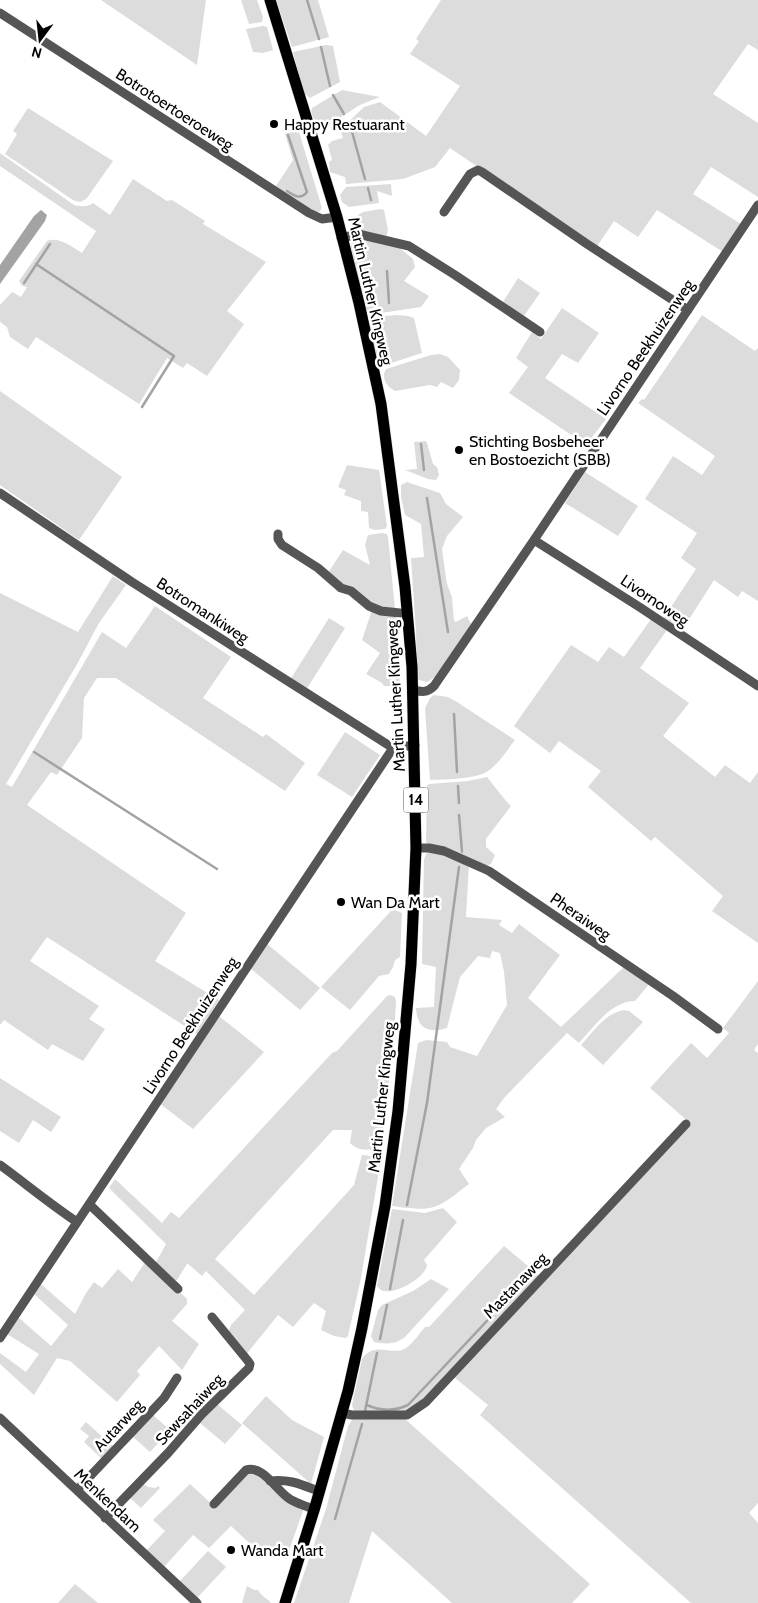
<svg xmlns="http://www.w3.org/2000/svg" width="758" height="1603" viewBox="0 0 758 1603" font-family="Cabin,sans-serif">
<rect width="100%" height="100%" fill="#fff"/>
<path fill="#dcdcdc" d="M101,0h105l-9,65z
M241,0h16l6,17 -1,5 -13,2z
M276,0h42l11,37 -37,10z
M441,0h317v50l-10,-6 -35,50 45,29v74l-47,-30 -18,27 48,30 -18,28 -66,-42 -19,27 -24,-16 -18,27 -146,-100 -15,19 -32,12 -57,5 -1,-7 -15,-5 -1,-10 3,-2 -4,-15 4,-4 11,-3 -4,-12 6,-1 19,-18 16,-5 46,34 34,-50 -50,-32 9,-13 -3,-2z
M263,26l4,1 6,23 -10,3 -10,-1 -7,-23z
M326,45l7,1 7,36 -30,16 -6,-5 -11,-41z
M342,90l38,7c-7,3 -14,5 -20,8 -12,7 -26,19 -41,19 -5,-4 -9,-10 -7,-16z
M28,108l85,53 -26,37c-6,5 -8,4 -14,2l-68,-46 12,-20 -4,-3z
M294,131l5,1 23,76 -3,4c-15,-1 -31,-17 -43,-26l17,-26 -8,-26z
M0,153l74,52c7,1 13,3 19,-2l17,12 23,-36 34,22 5,-1 33,21 -2,3 63,38 -39,49 17,13 -37,52 -20,-13 -4,5 -16,-10 -28,46 -103,-67 -8,12 -18,-12 -3,-10 -7,-5v-17l12,-13 9,5 6,-10 -5,-1 -3,-5 28,-40c12,-5 25,6 35,12l14,-22 -96,-65z
M391,184l1,12 -15,-5 2,12 -30,4 -7,-5 -2,-7 6,-8z
M381,209l3,1 4,20 -2,7 -26,-5 -5,-5 3,-12 5,-3z
M361,236l36,10 16,13 2,8 -11,14 25,15 -8,11 -47,7 -6,-1 -3,-4 -14,-61 1,-7z
M518,278l22,15 -16,23 -23,-11z
M562,308l37,25 -21,30 -16,-9 -17,24 61,41 -20,26 -77,-52 19,-26 -12,-9 16,-26 9,7z
M397,315l11,1 6,2 8,35 -37,12h-4l-3,-2 -9,-39 2,-3 14,-5z
M702,315l53,36 3,-3v253l-16,-10 -4,6 -24,-17 -33,52 -18,-13 33,-50 -15,-11 16,-25 -52,-34 28,-43 29,19 13,-19 -77,-53 4,-4 2,1z
M440,354l8,3 12,13 -1,10 -6,8 -12,-6 -4,5 -7,-2 -35,6c-9,-5 -14,-13 -9,-22l45,-14z
M0,391l122,86 -43,63 -79,-55z
M426,441l1,2 6,21 4,3 2,8 -3,5 -8,-1 -23,-9 12,-1 -3,-27z
M347,465l32,5 8,56 -2,3 -10,1 -6,-2 -1,-16 -7,-1v-10l-17,-6 2,-5 -8,-3z
M585,472l53,34 -20,30 -53,-33z
M407,482l33,11 6,11 17,13 -16,19 -5,13 5,35 5,13 2,24 2,1 11,-6 4,8c-4,6 -6,12 -10,18 -6,11 -22,35 -34,40l-8,-2 -2,-2 -1,-46 -5,-74 13,-1 -3,-33 -16,-9 -4,-18v-12z
M382,533l5,1 1,3 7,73h-11l-42,-24 -14,-13 15,-23 27,15 -5,-20 3,-10z
M113,576l13,9 -27,38 -23,43 -70,118 6,3 90,-155 24,16 29,-42 76,51 -28,41 60,39 3,-3 39,29 -20,28 -169,-113h-19l-13,20 -2,40 -25,37 -6,-3 -24,33 159,108 -31,48 64,39 -22,34 -150,-97 -17,24 69,45 -10,13 16,10 -22,32 -31,-17 -4,6 -44,-30 -4,5v-432l78,39z
M372,610l23,6 1,3 4,67h-16l-2,-3 -16,-9 14,-21 -18,-13z
M329,618l16,10 -39,62 -16,-10z
M651,619l16,11 -27,38 49,35 -26,33 52,41 10,-12 25,18 8,-11v171l-46,-32 11,-15 -68,-59 -4,4 -63,-54 13,-16 -42,-30 -9,12 -36,-27 57,-81 27,17 11,-15 15,10z
M434,695l14,2 9,5 58,38c-7,9 -14,20 -23,28 -12,12 -45,11 -62,12l-5,-72 5,-10z
M345,732l35,23 -28,42 -35,-22z
M487,777l19,24 5,5 -25,33v8l9,8 -4,9 -5,2 -58,-21 -2,-3 1,-56 2,-2 39,-3z
M432,851l37,13 -3,53 36,3 -3,5 13,8 7,-9 41,31 -32,43 33,29 64,-61 25,17 -15,18c-24,0 -41,26 -56,42l-12,-10 -63,65 -8,11 9,8 -19,11 -10,12 -3,8 -14,21 10,15c-34,26 -34,28 -77,22l26,-163 8,-3 21,2 3,5 27,9 30,-51 -3,-33 -4,-19 -8,-2 -2,7 -12,-2 -18,21 -13,51c-19,6 -30,0 -31,-20l18,-1 2,-40 -14,-3 2,-105 3,-7z
M395,910l7,3 -2,44 -5,3 -2,7 -4,7 -10,2 -29,34 -29,-23 70,-76z
M266,943l54,45 -20,22 -51,-43z
M758,981v63l-4,6 4,3v450l-9,10 9,10v80h-67l-211,-188 8,-10 -34,-28 237,-253 -41,-36 41,-45 16,15 22,-25 -6,-5z
M390,995l5,2 1,5 -3,47 -11,93c-8,10 -23,10 -32,1l2,-13h-19l-118,129 39,36 100,-110 8,-30c8,0 14,3 18,10l-19,113 -13,58 -2,2 -12,-2 -13,-6 5,-19 -12,-8 -21,24 -15,-12 -33,41 -18,-21 4,-10 14,-15 -39,-39 -4,5 -14,-12h-1l-10,16h-5l-17,-16 11,-20 -57,-56 6,-9 47,44 9,-11 8,6 153,-165 5,-2 50,-55z
M624,1010l5,1 14,11 -40,43 -22,-20c13,-14 24,-32 43,-35z
M219,1016l45,36 -71,77 -34,-26z
M0,1078l61,39 -10,15 -18,-12 -14,23 -19,-12z
M443,1208l14,14 -33,38 3,5c-2,13 -31,29 -43,26 -4,-1 -4,-2 -7,-5l15,-77 33,4z
M504,1246l37,31 -118,124 -19,11 -50,-1 -2,-6 10,-46c13,-19 31,-2 44,-11 7,-5 14,-15 19,-21h4z
M146,1261l41,38v5l-15,17 27,23 -17,26 -23,-24 -22,25 3,4 -23,27 -47,-41 -13,-3 -23,37 -34,-31v-11l26,19 13,-18 -32,-20 11,-17 33,29 17,-21 -34,-31 7,-10 34,30 11,-21 8,-11 8,6 16,-19 14,13z
M431,1279l18,10 -44,48c-11,8 -18,7 -31,5l-3,-6 7,-26 4,-5 31,-14z
M266,1396l26,24 32,17 -13,47 -69,-61z
M217,1404l25,21 -17,19 -25,-21z
M152,1414l18,16 -20,22 -18,-16z
M355,1418l50,1 185,165 -18,19h-120l-80,-72 -23,72h-55l32,-94 22,-83 4,-6z
M86,1422l29,26 -12,12 -19,-18 5,-6 -9,-7z
M253,1470l51,38 -18,51 -28,-8 -27,-25 -22,22 -16,-13 -29,32 -18,-16 19,-20 -12,-11 37,-36 25,23 30,-34z
M142,1483l6,4 8,1 2,-2 2,2 -19,20 -13,-12z
M208,1551l18,16 -29,31 -18,-16z
M75,1584l23,19h-40z
M247,1586l7,4h4c4,7 9,8 13,13h-29z"/>
<path fill="#a3a3a3" d="M41,210l6,5 -2,6 -45,63v-19l34,-49z"/>
<g fill="none" stroke-linecap="round" stroke-linejoin="round">
<path stroke="#a3a3a3" stroke-width="2.5" d="M307,0l12,39
M321,47l9,39
M333,95l11,19
M348,122l3,6 14,51
M368,188l3,12
M287,191c7,5 14,9 20,1l-19,-57
M36,264l138,92 -32,51
M387,271l2,32
M24,283l26,-39
M421,444l3,26
M427,498l21,134
M454,714l3,58
M34,752l183,117
M458,786l1,17
M459,815l3,37
M407,1205l20,-102 32,-236
M390,1289l13,-69
M380,1339l7,-34
M367,1405c13,6 28,6 41,0l124,-132
M365,1411l12,-58
M335,1519l27,-95"/>
<g stroke="#dbdbdb" stroke-width="12">
<path id="major" d="M270,0l67,217 22,86 22,101 24,183 7,80 4,181 -5,116 -13,147 -13,95 -23,122 -14,63 -33,116 -30,96"/>
</g>
<path stroke="#555" stroke-width="9" d="M0,13l309,200 13,6 15,-2
M444,212l26,-38 8,-4 4,2 105,72 101,66
M341,238l17,-4 51,12 46,29 85,57
M0,493l132,89 261,166
M278,534v5l4,6 36,23 23,20 10,3 18,15 12,5 19,2
M534,540l107,68 117,78
M413,690c9,2 14,3 21,-4l100,-146 224,-335
M416,848h13l15,3 45,20 184,125 45,33
M0,1165c26,19 50,39 77,57
M89,1204l89,85
M0,1338l393,-590 22,-3
M342,1413l10,2h55l19,-13 260,-278
M0,1418l197,185
M270,1481c17,-2 28,2 43,8
M77,1490l87,-92 13,-20
M214,1504l32,-34c16,-5 29,18 41,27 6,5 13,7 21,10
M105,1518l63,-65 34,-39 47,-46 1,-4 -2,-3 -36,-44"/>
<use href="#major" stroke="#000" stroke-width="11"/>
</g>
<g fill="#000" stroke="#fff" stroke-width="2">
<circle cx="274" cy="124" r="5"/>
<circle cx="459" cy="450" r="5"/>
<circle cx="341" cy="902" r="5"/>
<circle cx="231" cy="1550" r="5"/>
</g>
<g text-anchor="middle" stroke-width="5" stroke-linejoin="round" paint-order="stroke">
<rect fill="#fff" stroke="#4c4c4c" stroke-width="1" x="403.5" y="787.5" width="25" height="25" rx="4"/>
<g font-size="15" font-weight="bold" fill="#000">
<text x="416" y="805">14</text>
</g>
<g font-size="16" fill="#000" stroke="#fff">
<text transform="translate(175 109) rotate(33)" y="6">Botrotoertoeroeweg</text>
<text transform="translate(371 291) rotate(77)" y="6">Martin Luther Kingweg</text>
<text transform="translate(645 347) rotate(-56)" y="6">Livorno Beekhuizenweg</text>
<text transform="translate(655 600) rotate(34)" y="6">Livornoweg</text>
<text transform="translate(203 610) rotate(33)" y="6">Botromankiweg</text>
<text transform="translate(395 696) rotate(-93)" y="6">Martin Luther Kingweg</text>
<text transform="translate(581 916) rotate(35)" y="6">Pheraiweg</text>
<text transform="translate(190 1025) rotate(-57)" y="6">Livorno Beekhuizenweg</text>
<text transform="translate(381 1097) rotate(-84)" y="6">Martin Luther Kingweg</text>
<text transform="translate(515 1285) rotate(-46)" y="6">Mastanaweg</text>
<text transform="translate(189 1409) rotate(-47)" y="6">Sewsahaiweg</text>
<text transform="translate(118 1425) rotate(-47)" y="6">Autarweg</text>
<text transform="translate(108 1500) rotate(43)" y="6">Menkendam</text>
</g>
<g font-size="16" fill="#000" stroke="#fff" text-anchor="start">
<text x="284" y="130">Happy Restuarant</text>
<text x="469" y="447">Stichting Bosbeheer<tspan x="469" dy="18">en Bostoezicht (SBB)</tspan></text>
<text x="351" y="908">Wan Da Mart</text>
<text x="241" y="1556">Wanda Mart</text>
</g>
</g>
<g transform="translate(40 40) rotate(195)" stroke="#ffffff" stroke-width="4" paint-order="stroke">
<path d="M0-4L9 19L0 12L-9 19Z" fill="#000000"/>
<text y="-8" font-size="14" font-weight="bold" text-anchor="middle" fill="#000000">N</text>
</g>
</svg>
